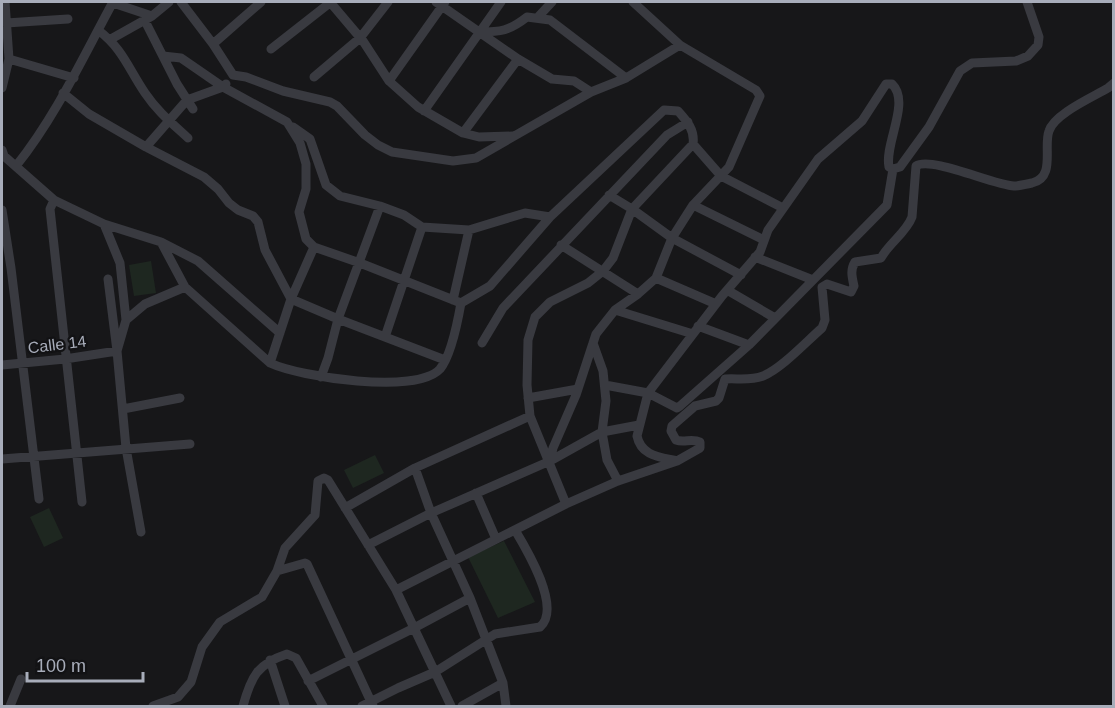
<svg xmlns="http://www.w3.org/2000/svg" width="1115" height="708" viewBox="0 0 1115 708" font-family="Helvetica,sans-serif">
<rect width="100%" height="100%" fill="#171719"/>
<path fill="#1e2720" d="M151,261l5,32 -22,3 -5,-31z
M375,455l9,18 -31,15 -9,-18z
M49,508l14,30 -19,9 -14,-30z
M504,541l31,61 -37,16 -30,-61z"/>
<g fill="none" stroke-linecap="round" stroke-linejoin="round">
<path stroke="#393a40" stroke-width="9" d="M181,2l32,42 20,31
M330,2l33,39 26,40 29,26 45,26 16,4 34,-1
M436,2l82,57 34,20 22,2 17,11
M113,3l39,13
M538,17l14,-15
M145,21l32,63 16,25
M2,22l4,1 62,-4
M98,30c25,19 30,38 47,63 12,18 28,31 43,45
M479,32c22,0 30,-1 48,-15l23,3 76,58
M111,39l41,-23 17,-14
M213,44l48,-42
M271,49l60,-47
M163,56l18,2 42,29 64,35 13,21 6,21v25l-7,23 7,27 8,8 46,16 101,40
M9,59l65,19
M233,75l13,2 37,14 47,11 7,4 28,29 13,10 14,7 61,9 23,-3 115,-66 35,-14 54,-33
M314,77l46,-39 28,-36
M389,81l56,-79
M2,88l7,-29 -4,-57
M63,93l26,21 57,33 58,30 14,12 11,14 9,7 15,6 5,6 7,28 26,49 47,20 107,41
M424,111l77,-109
M293,127l17,12 16,46 14,11 40,10 24,9 18,12 47,3 56,-17 25,4
M463,133l55,-74
M693,144l28,32 62,32
M146,147l41,-47 36,-13 3,-3
M2,150l2,6 50,44 50,24 16,39 6,57
M16,166c40,-50 67,-109 97,-164
M609,195l23,14 40,29 69,37
M54,200l-4,9 32,293
M693,205l71,35
M2,210l9,58 28,231
M104,224l57,18 37,19 82,72
M161,242l24,45
M561,245l77,49
M755,257l58,23
M656,278l60,26
M727,290l48,28
M453,300l16,-70
M461,303l29,-17 60,-69 114,-107 14,1c9,10 17,19 15,33l-61,65 -19,49 -10,13 -15,12 -38,19 -15,15 -7,23 -1,45 3,31 36,88
M615,310l78,24
M698,326l51,19
M385,337l37,-110
M482,343l21,-35 164,-173 21,-13
M593,343l10,28 3,30 -4,31 5,28 11,21
M270,363l21,-64 23,-52
M2,365l63,-6 52,-8 -9,-72
M321,377l7,-19 10,-39 42,-113
M605,385l43,8 29,15 3,-2 69,-61 138,-140 6,-36
M528,398l50,-9
M123,409l57,-11
M2,459l188,-15
M550,461l3,-13 23,-53 20,-61 19,-24 23,-16 18,-16 16,-40 21,-33 36,-38 31,-71 -4,-6 -76,-45 -47,-43
M677,461c-17,-4 -36,-5 -40,-25l11,-43 74,-97 38,-44 8,-22 50,-71 44,-38 24,-37h6c19,18 -8,60 -3,83l4,2 7,-2 29,-40 31,-56 12,-8 44,-2 12,-5 10,-11 1,-8 -12,-35
M415,468l16,45 39,85 33,85 3,23
M476,493l20,46
M345,508l70,-40 115,-52
M141,532l-15,-84 -9,-97 9,-31 19,-16 40,-17 85,76c30,14 146,32 170,6 11,-13 18,-49 21,-66
M368,545l63,-32 119,-52 52,-29 37,-7
M277,571l28,-8 2,1 66,142
M396,590l170,-86 52,-23 59,-20 23,-13v-6c-8,-4 -16,1 -24,-2l-5,-9 1,-5 23,-20 21,-5 3,-3 6,-19c12,-1 25,2 38,-3 18,-7 44,-35 59,-48l3,-8 -3,-33 5,-3 24,8 3,-6c-2,-9 -4,-16 1,-24l26,-4c8,-15 25,-25 31,-41l4,-51c15,-10 77,19 98,20 5,0 13,-2 18,-3 24,-6 11,-36 17,-52 5,-17 44,-34 59,-43l6,-5
M270,660l15,46
M308,681l106,-53 56,-30
M10,706l11,-27
M153,706l25,-9 13,-15 11,-35 18,-25 42,-25 15,-26 8,-23 30,-33 3,-34 6,-3 4,2 68,110 55,116
M243,706c8,-29 14,-42 44,-52l9,4 27,48
M362,706l36,-18 37,-16 60,-38 45,-7c22,-19 -13,-77 -25,-97
M462,706l41,-23"/>
</g>
<g text-anchor="middle" stroke-width="4.5" stroke-linejoin="round" paint-order="stroke">
<g font-size="16" fill="#a8adba" stroke="#121214">
<text transform="translate(57 344) rotate(-7)" y="6">Calle 14</text>
</g>
</g>
<rect width="1115" height="708" fill="none" stroke="#a8adba" stroke-width="6"/>
<path d="M27 672v9h116v-9" fill="none" stroke="#a8adba" stroke-width="3"/>
<text x="36" y="672" font-size="18" fill="#a8adba" stroke="#121214" stroke-width="4.5" paint-order="stroke">100 m</text>
</svg>
